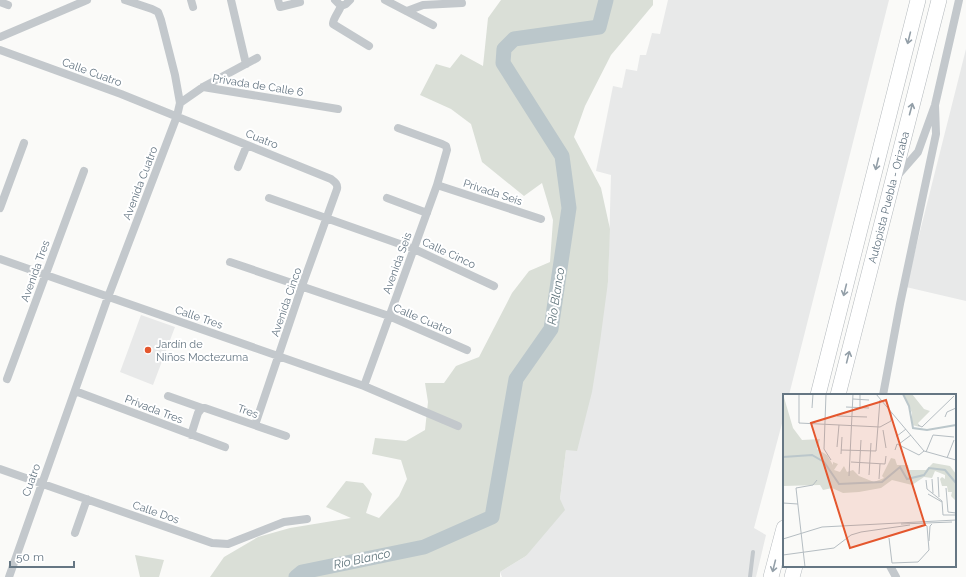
<svg xmlns="http://www.w3.org/2000/svg" width="966" height="577" viewBox="0 0 966 577" font-family="Raleway,sans-serif">
<rect width="100%" height="100%" fill="#fafaf8"/>
<path fill="#e8e9e9" d="M668,0h221l-100,395h-5v21l-30,112 12,7 -10,42h-254l-2,-5 26,-16 34,-57 6,-49 42,-168 3,-107 -15,-4 17,-85 9,2 4,-19 11,2 3,-16h6l6,-22 8,1z
M966,49v252l-60,-14z
M141,315l34,12 -22,58 -33,-13z"/>
<path fill="#dadfd7" d="M501,0h152v5l-42,50 -26,51 -11,31 27,51 9,41 -2,53 -8,60 -8,50 -15,59 -11,-1 -6,49 5,11 -39,46 -26,16v5h-290l14,-20 34,-20 32,-9 61,-10 -25,-11 20,-26 17,2 9,11 -6,19 13,5 20,-22 8,-17 -6,-19 -29,-6 3,-16 31,3 19,-11 3,-28 -3,-19h19l12,-17 23,-9 33,-64 17,-22 21,-9 3,-42 -11,-37 -18,13 -42,-34 -11,-38 -20,-15 -31,-14 16,-31 14,4 11,-14 22,12 5,-48z
M135,555l29,5 -5,17h-19z"/>
<g fill="none" stroke-linecap="round" stroke-linejoin="round">
<path stroke="#bbc7cb" stroke-width="15" d="M296,577l6,-5 122,-25 68,-30 24,-138 35,-50 18,-121 -7,-52 -59,-93 1,-14 10,-10 85,-12 7,-27"/>
<g stroke="#b4b9bd" stroke-width="16">
<g id="highway">
<path d="M818,395l100,-395"/>
<path id="s1" d="M838,395l101,-395"/>
<path d="M771,577l13,-49"/>
<path d="M792,577l3,-11"/>
</g>
</g>
<path stroke="#c3c8cc" stroke-width="4" d="M750,577l3,-25"/>
<path stroke="#c3c8cc" stroke-width="8" d="M191,0l2,7
M231,0l15,64
M278,0l2,7 20,-5
M335,0l6,6
M385,0l48,25
M0,2l8,3
M341,6c-2,6 -8,12 -8,18l36,22
M341,6l5,-2 4,-4
M407,11l16,-6 39,-2
M0,37l87,-37
M0,50l121,44 210,85c4,3 7,5 6,10l-35,97 -47,139
M203,87l135,22
M180,103l23,-16 54,-29
M238,167l9,-22
M897,176l21,-24 17,-47 24,-105
M437,185l104,34
M269,198l145,51 80,37
M387,198l40,15
M0,208l24,-65
M0,259l364,127 94,40
M230,262l159,54 78,34
M7,379l77,-208
M364,386l73,-201 10,-35 -1,-4 -4,-2 -44,-16
M75,391l150,56
M883,395l17,-91 36,-170 -1,-29
M168,396l34,12h3l81,28
M191,435l7,-22 4,-5
M0,469l212,74 16,1 56,-22 23,-3
M75,533l12,-34
M890,566l6,11
M9,577l99,-280 69,-181 3,-13 -5,-28 -14,-55 -3,-8 -6,-3 -27,-9"/>
<use href="#highway" stroke="#fff" stroke-width="15"/>
</g>
<defs><path id="oneway-shaft" d="M-6 0H5M1.5-3L5.5 0L1.5 3" fill="none" stroke-width="1.6" stroke-linecap="round" stroke-linejoin="round"/></defs>
<g stroke="#939fa8">
<use href="#oneway-shaft" transform="translate(909 38) rotate(104)"/>
<use href="#oneway-shaft" transform="translate(911 109) rotate(-75)"/>
<use href="#oneway-shaft" transform="translate(877 164) rotate(104)"/>
<use href="#oneway-shaft" transform="translate(845 290) rotate(104)"/>
<use href="#oneway-shaft" transform="translate(848 357) rotate(-76)"/>
<use href="#oneway-shaft" transform="translate(774 566) rotate(104)"/>
</g>
<circle fill="#e4572e" stroke="#fff" stroke-width="1.5" cx="148" cy="350" r="4"/>
<g text-anchor="middle" stroke-width="4" stroke-linejoin="round" paint-order="stroke">
<g font-size="11" fill="#657683" stroke="#fff">
<text transform="translate(92 72) rotate(20)" y="4">Calle Cuatro</text>
<text transform="translate(258 85) rotate(9)" y="4">Privada de Calle 6</text>
<text transform="translate(262 139) rotate(22)" y="4">Cuatro</text>
<text transform="translate(140 183) rotate(-69)" y="4">Avenida Cuatro</text>
<text transform="translate(493 192) rotate(18)" y="4">Privada Seis</text>
<text dy="4" stroke="none"><textPath href="#s1" startOffset="204">Autopista Puebla - Orizaba</textPath></text>
<text transform="translate(449 253) rotate(25)" y="4">Calle Cinco</text>
<text transform="translate(397 263) rotate(-70)" y="4">Avenida Seis</text>
<text transform="translate(35 271) rotate(-70)" y="4">Avenida Tres</text>
<text transform="translate(286 302) rotate(-71)" y="4">Avenida Cinco</text>
<text transform="translate(199 317) rotate(19)" y="4">Calle Tres</text>
<text transform="translate(423 319) rotate(23)" y="4">Calle Cuatro</text>
<text transform="translate(154 409) rotate(21)" y="4">Privada Tres</text>
<text transform="translate(248 411) rotate(20)" y="4">Tres</text>
<text transform="translate(31 480) rotate(-70)" y="4">Cuatro</text>
<text transform="translate(156 512) rotate(19)" y="4">Calle Dos</text>
</g>
<g font-size="11" fill="#657683" stroke="#fff" text-anchor="start">
<text x="156" y="348">Jardín de<tspan x="156" dy="13">Niños Moctezuma</tspan></text>
</g>
<g font-size="12" font-style="italic" fill="#60757c" stroke="#fff">
<text transform="translate(556 296) rotate(-81)" y="4">Río Blanco</text>
<text transform="translate(362 559) rotate(-12)" y="4">Río Blanco</text>
</g>
</g>
<g transform="translate(783 394)">
<rect width="173" height="173" fill="#fafaf8"/>
<path d="M0,0l10,34 9,12 18,-1 -3,10 10,6 6,10v-3l5,2 -4,6 6,2 4,-6 3,6 6,-2 6,6 15,6 10,-4 -2,-2 9,-18 4,1 2,6h11l1,5h17l7,-7 17,3 6,8v27l-5,-5 1,-4h-4l-1,-6h-5l-2,-7 2,-2 3,2v-4l-10,-4 -3,7 -8,-1 -12,8 -20,-5 -11,8 -22,4 -16,1 -11,-5 -9,2 -3,-5 -37,1zM121,0h8l12,15 6,2 -12,12 2,4 -8,-2v-12z" fill="#dadfd7"/>
<path fill="none" stroke="#bbc7cb" stroke-width="2" d="M120,0l6,12 4,22 14,2 29,-5M0,63l29,-2 12,7 15,22 43,-2 18,-15 7,12 17,-4 5,-7 16,2 11,13"/>
<path fill="none" stroke="#b5bdc2" stroke-width="1" d="M16,0v29l81,4 11,-6v-8M43,0l-2,55 7,11M93,0l48,57 32,9M70,5l16,1M63,13l23,1M29,14l1,-14M77,14v-14M54,22l30,1M162,23l2,-5 9,-4M135,31l4,2 32,-31M100,36l3,18M115,45l-1,-3 9,-7M116,50l12,-9M54,53l2,-22M58,56l35,1 4,-51M112,56l2,-6 22,11 5,-4M143,58l7,-17 21,2M58,60l1,-17M164,64l7,-18M68,68l34,2 1,-8M76,80l2,-34M86,81l2,-32M66,82l4,-82M155,83l1,20M96,85l1,-15M149,85l1,14M143,86l1,9 15,12 1,14h13M163,94l2,24 8,1M145,100l14,8M0,109l15,1M118,130l51,-2M106,144l3,25 26,-1 11,-12 -2,-24 -3,-2M0,145l39,-12 134,-7M146,147l1,-15 2,-2M0,161l51,-7 17,-13 10,-3 49,-7M22,173l-9,-79 17,-3 4,-5"/>
<path fill="#e4572e" fill-opacity="0.15" stroke="#e4572e" stroke-width="2" d="M103,6l39,125 -75,23 -39,-125z"/>
<rect width="173" height="173" fill="none" stroke="#657683" stroke-width="2"/>
</g>
<path d="M10 561v6h64v-6" fill="none" stroke="#657683" stroke-width="2"/>
<text x="16" y="561" font-size="12" fill="#657683" stroke="#ffffff" stroke-width="3" paint-order="stroke">50 m</text>
</svg>
